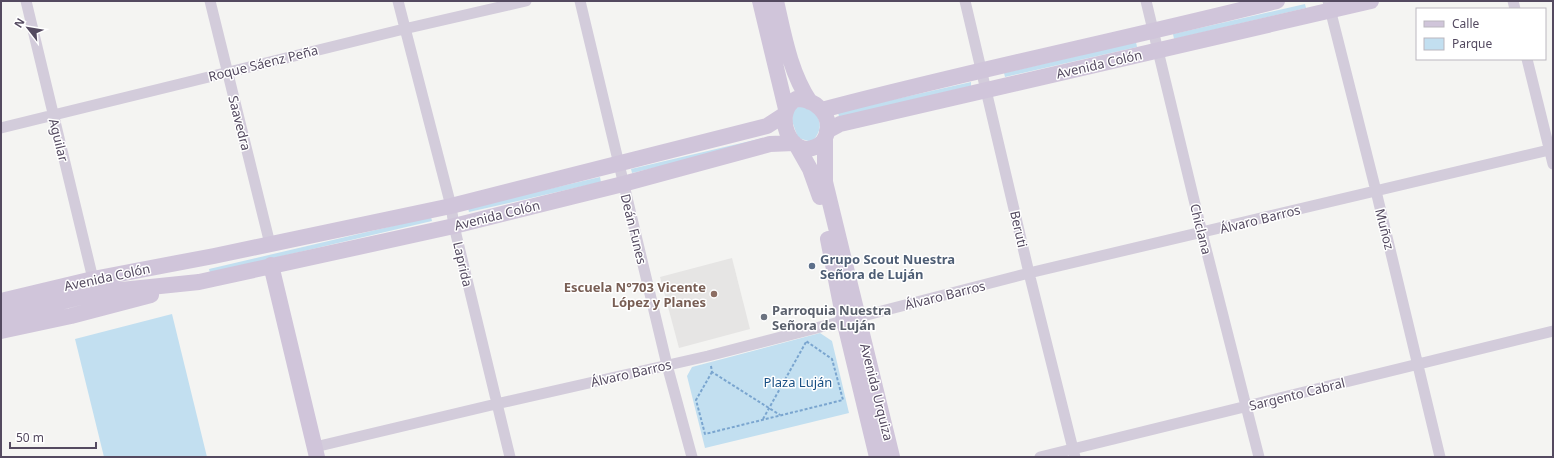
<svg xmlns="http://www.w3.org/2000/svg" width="1554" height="458" viewBox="0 0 1554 458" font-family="'Noto Sans',sans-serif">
<rect width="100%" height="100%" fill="#f4f4f2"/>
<path fill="#e6e5e4" d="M732,258l18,71 -71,19 -19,-71z"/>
<path fill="#c2dff0" d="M1305,4l1,4 -132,31 -1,-5z
M1136,42l1,5 -132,30 -1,-4z
M971,82v4l-132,31 -1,-5z
M806,105c15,11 19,22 6,37l-14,-4 -6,-17 1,-11 5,-3z
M763,138l1,4 -132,31 -1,-4z
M600,177l1,5 -132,30 -1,-4z
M431,217l1,4 -222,52 -1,-4z
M172,314l35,143h-103l-29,-118z
M820,333l12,8 17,72 -144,35 -18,-72 5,-9z"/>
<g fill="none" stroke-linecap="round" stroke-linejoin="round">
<path stroke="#7aa5cf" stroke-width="2" stroke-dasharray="3 2" stroke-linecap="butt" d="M711,366l1,6 68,43
M712,372l-16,28 9,34 138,-34 -11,-41 -26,-18
M763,419l43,-77"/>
<path stroke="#d3ccdb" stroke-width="11" d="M26,1l67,278
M210,1l60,243
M398,1l53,205 3,20 56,231
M580,1l87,364 25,92
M965,1l64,272 46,184
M1146,1l56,232 57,224
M1328,1l48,190 64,266
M1513,1l2,8
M1527,59l26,105
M1,128l403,-99 122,-28
M315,447l181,-43 212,-48 321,-83 524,-124
M1040,457l513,-126"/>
<path stroke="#d0c5da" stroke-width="16" d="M760,1l26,108
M776,1c8,35 14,71 34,101
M796,99c18,-1 36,15 31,34 -2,7 -5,11 -12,14 -25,12 -43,-35 -19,-48z
M822,110c151,-40 304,-71 455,-109
M827,131l13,-7 531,-123
M825,140v42l67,275
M797,146l13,23 10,28
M828,239l16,81 33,137
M271,265l46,192
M102,292l97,-10 255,-56 169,-42 147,-40 24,-1
M1,301l92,-22 121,-23 237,-50 316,-80 17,-11
M1,317l111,-28
M1,331l70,-15 80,-21"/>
</g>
<circle fill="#5c6f8a" stroke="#fff" stroke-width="1.5" cx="812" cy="266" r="4"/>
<circle fill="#8d6e63" stroke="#fff" stroke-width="1.5" cx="714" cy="294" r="4"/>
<circle fill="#6b7280" stroke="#fff" stroke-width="1.5" cx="764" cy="317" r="4"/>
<g text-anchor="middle" stroke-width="3" stroke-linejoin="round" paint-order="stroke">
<g font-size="13" fill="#544a60" stroke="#fff">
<text transform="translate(263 63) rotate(-14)" y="5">Roque Sáenz Peña</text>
<text transform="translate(1099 64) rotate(-13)" y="5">Avenida Colón</text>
<text transform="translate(240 123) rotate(76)" y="5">Saavedra</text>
<text transform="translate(59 140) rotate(76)" y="5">Aguilar</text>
<text transform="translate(497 215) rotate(-14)" y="5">Avenida Colón</text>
<text transform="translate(1260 219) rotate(-14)" y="5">Álvaro Barros</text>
<text transform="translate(634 229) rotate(76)" y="5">Deán Funes</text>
<text transform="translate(1019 229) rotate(77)" y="5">Beruti</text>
<text transform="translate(1201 229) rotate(76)" y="5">Chiclana</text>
<text transform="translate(1385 229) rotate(76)" y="5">Muñoz</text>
<text transform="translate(463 264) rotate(77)" y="5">Laprida</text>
<text transform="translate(107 277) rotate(-12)" y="5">Avenida Colón</text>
<text transform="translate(945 295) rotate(-14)" y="5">Álvaro Barros</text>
<text transform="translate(631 373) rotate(-13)" y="5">Álvaro Barros</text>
<text transform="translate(877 392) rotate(76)" y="5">Avenida Urquiza</text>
<text transform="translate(1297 394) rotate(-14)" y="5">Sargento Cabral</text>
</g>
<g font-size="13" font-weight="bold" fill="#4e5e75" stroke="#fff" text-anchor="start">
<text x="820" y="264">Grupo Scout Nuestra<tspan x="820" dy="15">Señora de Luján</tspan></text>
</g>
<g font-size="13" font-weight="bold" fill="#785e54" stroke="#fff" text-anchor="end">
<text x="706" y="292">Escuela N°703 Vicente<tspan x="706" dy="15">López y Planes</tspan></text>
</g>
<g font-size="13" font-weight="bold" fill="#5b616d" stroke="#fff" text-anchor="start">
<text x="772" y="315">Parroquia Nuestra<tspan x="772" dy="15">Señora de Luján</tspan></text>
</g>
<g font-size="13" fill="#174f84" stroke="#fff">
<text x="798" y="387">Plaza Luján</text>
</g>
</g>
<rect width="1554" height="458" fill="none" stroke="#544a60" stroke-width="4"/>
<rect x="1416" y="8" width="130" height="52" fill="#ffffff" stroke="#bbb7bf"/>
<rect x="1424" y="21" width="20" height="6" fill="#d0c5da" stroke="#bbb7bf"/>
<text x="1452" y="28" font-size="12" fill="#544a60">Calle</text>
<rect x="1424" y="38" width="20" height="12" fill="#c2dff0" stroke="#bbb7bf"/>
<text x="1452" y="48" font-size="12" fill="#544a60">Parque</text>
<g transform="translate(28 28) rotate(301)" stroke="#ffffff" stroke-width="3" paint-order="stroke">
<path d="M0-3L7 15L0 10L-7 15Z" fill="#544a60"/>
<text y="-6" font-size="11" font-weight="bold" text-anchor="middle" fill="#544a60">N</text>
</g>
<path d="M10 442v6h86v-6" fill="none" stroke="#544a60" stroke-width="2"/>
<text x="16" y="442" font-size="12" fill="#544a60" stroke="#ffffff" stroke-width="3" paint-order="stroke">50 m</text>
</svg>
